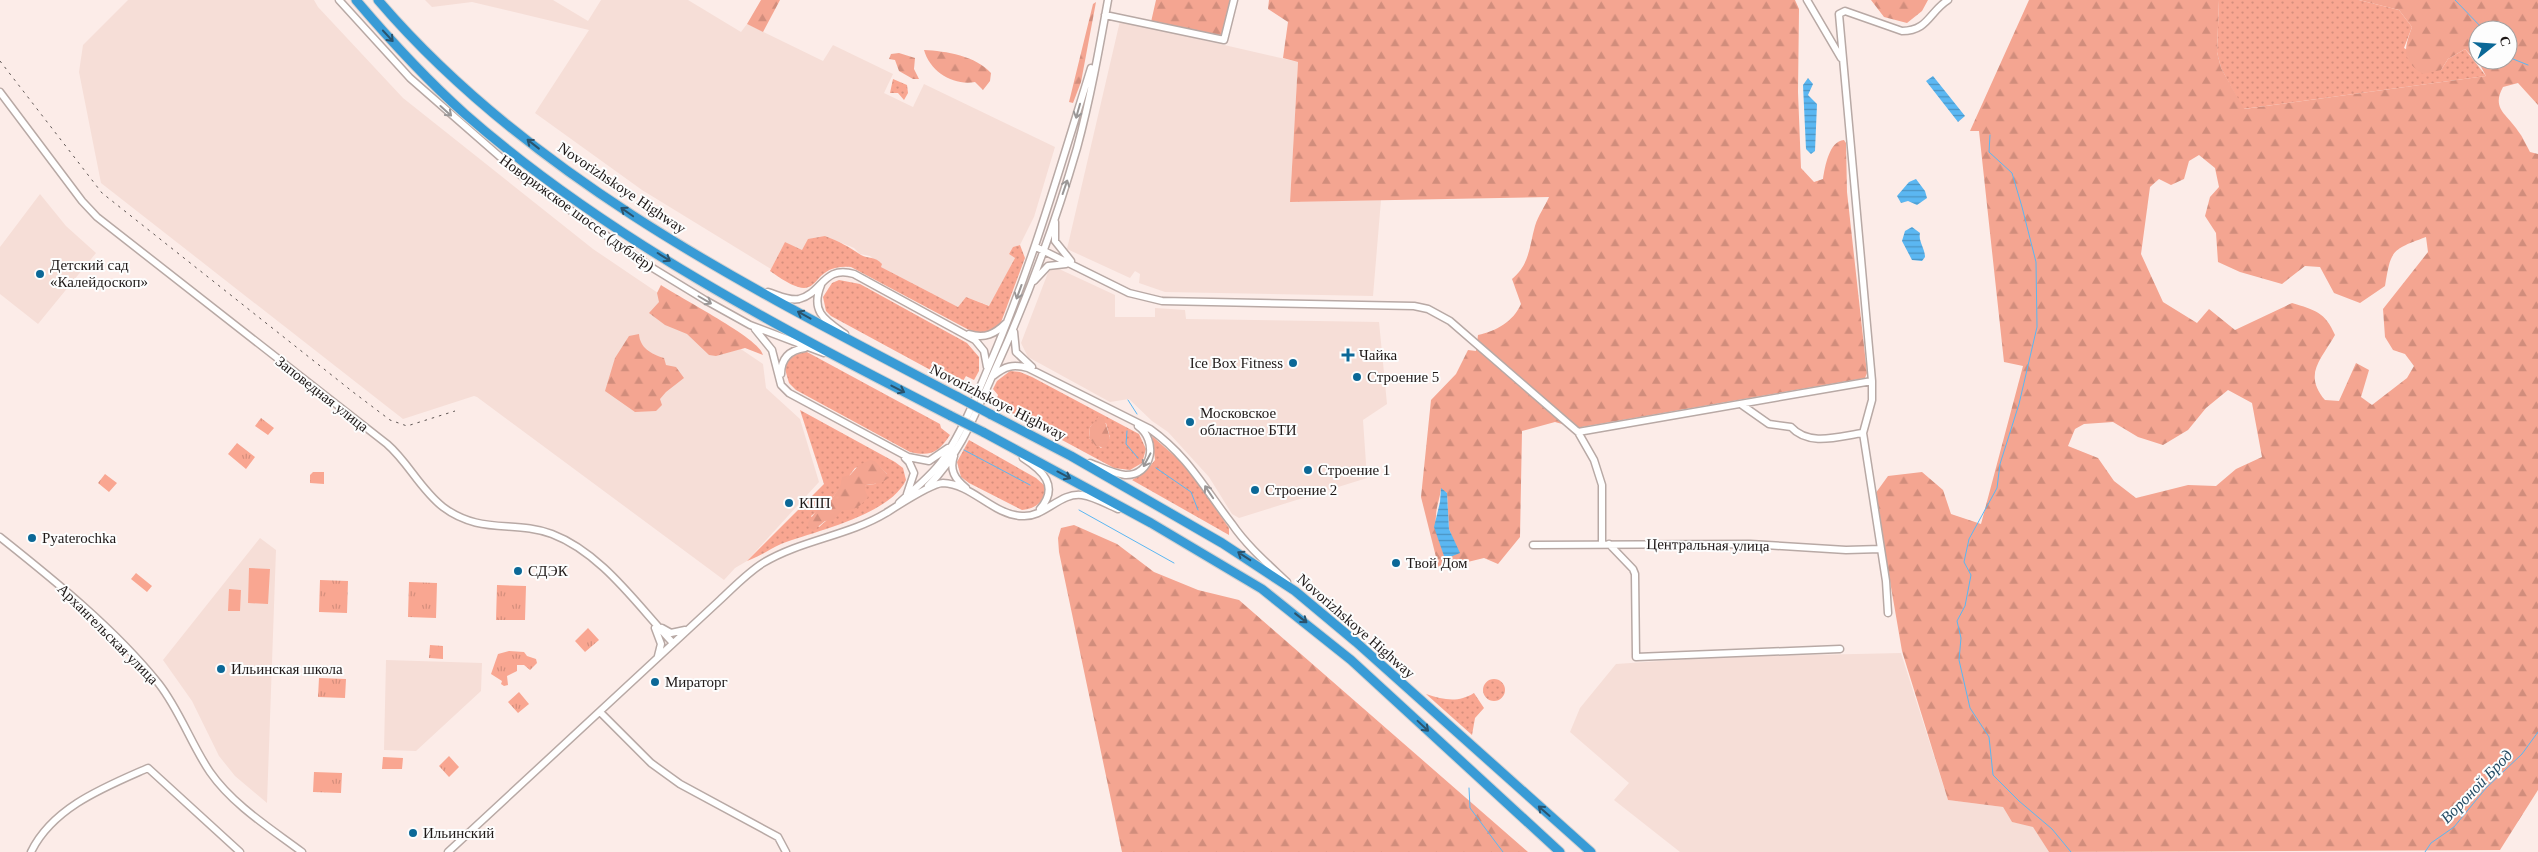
<svg xmlns="http://www.w3.org/2000/svg" width="2538" height="852" viewBox="0 0 2538 852" font-family="Georgia,serif">
<defs>
<pattern id="grass-dots" width="8" height="8" patternUnits="userSpaceOnUse" patternTransform="scale(1.25)"><rect width="8" height="8" fill="#f9a691"/><path d="M2 2h.1M6 6h.1" fill="none" stroke="#d58e7c" stroke-width="1.8" stroke-linecap="round"/></pattern>
<pattern id="forest-firs" width="22" height="20" patternUnits="userSpaceOnUse" patternTransform="scale(1.25)"><rect width="22" height="20" fill="#f4a591"/><path d="M5 1l3.5 6h-7zM16 11l3.5 6h-7z" fill="#d18d7c"/></pattern>
<pattern id="park-tufts" width="24" height="20" patternUnits="userSpaceOnUse" patternTransform="scale(1.25)"><rect width="24" height="20" fill="#f9a691"/><path d="M3 7l-1-3M5 7V3M7 7l1-3M15 17l-1-3M17 17v-4M19 17l1-3" fill="none" stroke="#d58e7c"/></pattern>
<pattern id="water-rules" width="6" height="5" patternUnits="userSpaceOnUse" patternTransform="scale(1.25)"><rect width="6" height="5" fill="#5bb7f2"/><path d="M0 2.5h6" fill="none" stroke="#4b94c3"/></pattern>
</defs>
<rect width="100%" height="100%" fill="#fcece8"/>
<path fill="#f6ded7" d="M128,0h186l4,7 85,91 190,151 170,115 3,24 34,31 19,63 -72,79 -12,7 -11,12 -247,-183 -3,-1 -71,23 -302,-236 -22,-111 4,-27z
M425,0h128l35,21 13,-21h87l53,32 6,-8 76,37 10,-16 60,29 -9,19 29,14 11,-23 131,63 -21,70 -14,28 -7,2 -4,7 6,4 -25,48 -24,-9 -8,10 -77,-40 -11,-11 -10,-2 -6,-6 -29,-12 -23,15 -17,-9 -14,27 -129,-79 -107,-77 54,-83 -117,-28 -40,5z
M1120,21l178,41 -8,140 91,-2 -8,96 -208,-4 -26,-9 1,-9 -5,-3 -5,7 -63,-29z
M40,194l26,32 30,27 -58,71 -38,-30v-47z
M1057,268l58,27v22h40v-9l30,2 1,9 193,3 8,82 -24,16 4,58 -128,40 -7,-4 -23,-37 -41,-45 -16,-11 -23,-22 -19,3 -82,-45 -7,-14 28,-73z
M260,538l16,12 -9,253 -32,-27 -16,-20 -27,-55 -29,-41z
M1901,653l47,147 55,7 9,15 21,4 16,26h-369l-66,-52 15,-17 -59,-51 10,-24 36,-44 103,-7z
M386,660l96,3 -1,28 -65,60 -32,-1z"/>
<path fill="url(#grass-dots)" fill-rule="evenodd" d="M2219,0h140l40,10 13,17 -8,21 37,22 7,-11 17,-10 21,27 -243,33 -22,-41 -4,-16z
M893,79l14,6 1,8 -4,7 -6,-7h-8z
M825,236c16,6 22,10 36,19 7,4 14,1 21,9l-1,3 77,40 8,-10 23,9 26,-48 -6,-4 4,-7 7,-2 5,13 -25,67c-10,8 -17,9 -29,6l-120,-64c-48,-4 -23,46 -81,4l15,-29 17,8 6,-11z
M839,280l21,4 107,59 12,14v14l-5,9 -8,-4 -6,10 -129,-70 -5,-5 -3,-14 9,-14z
M807,352l133,72 1,4 9,7c-11,17 -19,22 -40,17l-114,-62 -7,-7 -4,-14c3,-11 10,-16 22,-17z
M1010,371l10,1 12,5 107,57 7,15 -4,14 -12,7 -16,-2 -119,-64 3,-9 -5,-6 4,-8zM1094,423h12l4,15 -9,10 -12,-10 1,-11z
M800,410l95,52 8,6 3,12c-16,35 -91,51 -125,64 -11,5 -22,13 -34,17l77,-77zM875,462l12,12 -12,10 -9,1c-10,20 -32,27 -47,42l-8,-11 7,-5 4,-9 9,-2 24,-32z
M1152,436l34,30 43,62v7l-97,-55 14,-9 9,-11z
M969,440l67,38 9,8c0,16 -8,22 -23,24l-53,-27 -8,-6 -4,-15z
M1483 690a11 11 0 1 1 22 0a11 11 0 1 1-22 0Z
M1474,693l10,15 -9,10 -3,17 -46,-41c18,6 32,9 48,-1z"/>
<path fill="url(#forest-firs)" fill-rule="evenodd" d="M761,0h19l-17,32 -16,-8z
M1156,0h74l-9,37 -70,-15z
M1269,0h526l4,9 -1,83 3,76 13,14 9,-3c2,-12 6,-38 21,-39l2,3 1,49 20,181 -2,5 -289,50 -21,-6 -33,9 -2,106 -22,27 -14,-6 -45,11 -18,-72 10,-97 25,-26 12,-24 8,1 2,-16c18,-4 35,-13 43,-31l-9,-25c18,-15 17,-32 23,-53 3,-10 10,-20 14,-29l-259,5 8,-140 -15,-4 5,-36 -20,-13zM1441,489l6,4 2,36 3,7 -7,23c-3,-14 -11,-28 -9,-43 0,-9 4,-18 5,-27z
M1871,0h57l-6,11 -15,12 -23,-6z
M2029,0h190l-2,52 4,16 23,41 242,-33 -6,-11 -15,-16 -17,10 -7,11 -18,4c-22,-14 -19,-25 -11,-47l-13,-17 -40,-10h179v105l-20,-22 -15,4c-12,22 4,27 15,44 5,6 8,14 12,21l8,2v636l-38,60 -451,2 -16,-25 -21,-5 -9,-15 -55,-7 -46,-149 -27,-157 13,-18 34,-4 21,18 8,24 30,10 42,-158 -19,-4 -25,-231h-9zM2478,30h30v30h-30zM2199,155l16,13 4,19 -9,10 -5,19 11,17 2,29 22,10 42,12 23,-18 15,1 14,26 26,10 25,-17c6,-36 6,-36 41,-49l2,15 -45,57 2,28 8,13 12,4 9,12 -7,12 -35,27 -11,-8 8,-27 -13,-7 -17,38 -14,-1c-22,-26 -4,-40 10,-65 -10,-23 -20,-25 -43,-32l-57,27 -26,-21 -12,14 -34,-21 -22,-48 9,-67 9,-8 12,6 13,-6 5,-18zM2228,390l24,13 10,54 -26,12 -20,17 -28,-1 -52,13 -22,-17 -16,-23 -30,-12 7,-17 9,-5 29,-2 25,15 25,8 25,-15 18,-22z
M1096,2l-15,80 -8,21 -4,-1 24,-98z
M924,50c22,1 52,6 67,23l-1,8 -7,9 -8,-8c-21,4 -45,-10 -51,-32z
M899,53l16,5 -1,11 5,10h-6l-14,-8 -4,-11 -6,-1 2,-5z
M661,285c17,12 100,54 102,70l-18,-7 -29,8 -7,-1 -22,-21 -22,-9 -16,-12 10,-11 -2,-9z
M639,334c1,14 12,20 25,24l2,7 10,2 8,11 -18,14 -6,7 2,6 -6,6 -21,1 -30,-21 10,-33 14,-22z
M1099,416l5,2 6,20 -4,10 -10,-2 -7,-8 1,-11z
M870,460l5,1 12,13v5l-6,4 -15,2 -1,5 3,7c-8,10 -14,14 -26,13l-8,10 -9,1 -11,9 -5,-2 -1,-5c4,-8 10,-12 14,-21l9,-2 9,-13 2,-10 8,-2 9,-10z
M1074,525l43,19 37,28 44,18 41,10 289,252h-406l-63,-300 -1,-14 3,-10z"/>
<path fill="url(#park-tufts)" d="M261,418l13,10 -6,7 -13,-9z
M237,443l18,14 -9,12 -18,-15z
M313,472h11v12l-14,-1v-8z
M105,474l12,9 -8,9 -11,-9z
M136,573l16,13 -5,6 -16,-13z
M320,580l28,1 -1,32 -28,-1z
M409,582l28,1 -1,35 -28,-1z
M497,585l29,1 -1,34h-29z
M588,628l11,12 -14,12 -10,-11z
M430,645l13,1v13l-14,-1z
M509,651l15,1 3,4 9,3 1,4 -7,7 -6,-5h-7v6l-10,5 1,9 -4,1 -3,-2 1,-3 -11,-7 7,-20z
M319,678l27,1 -1,19 -27,-1z
M519,692l10,12 -11,9 -10,-11z
M449,756l10,11 -10,10 -10,-11z
M314,772l28,1 -1,20 -28,-1z"/>
<path fill="#f9a691" d="M249,568l21,1 -2,35 -20,-1z
M229,589l12,1 -1,21h-12z
M383,757l20,1 -1,11h-20z"/>
<path fill="url(#water-rules)" d="M1933,76l32,40 -7,6 -32,-41z
M1808,78l5,6 -5,11 9,9 -2,47 -4,3 -5,-5 -3,-64z
M1916,179l9,12 2,7 -10,7 -9,-4 -7,2 -4,-7 12,-14z
M1912,227l8,6c-2,8 5,15 5,24l-3,4 -10,-1 -10,-19 3,-10z
M1441,488l6,5 2,36 11,24 -15,6 -11,-32 6,-25z"/>
<g fill="none" stroke-linecap="round" stroke-linejoin="round">
<path stroke="#5bb7f2" stroke-width="1" d="M2455,0l29,30
M2508,57l20,8
M1990,135l-1,17 23,21 10,34 14,55 1,65 -18,77 -19,60 -3,24 -28,51 -5,23 7,13 -6,31 -8,15 4,17 -2,22 11,48 19,29 4,38 26,26 33,28 19,23
M1128,400l9,14
M1127,431l-1,13 12,14
M964,450l66,35
M1156,468l35,24 7,18
M1079,510l95,53
M1469,788l1,20 33,44
M2425,852l6,-9 23,-16 32,-39 36,-34 16,-22"/>
<g stroke="#b8a9a5" stroke-width="9">
<path id="minor" d="M339,0l71,78 113,99 128,90 54,33 45,25 74,28
M1807,0l34,58
M1105,15l119,25 10,-40
M0,92l82,109 15,16 290,227c21,18 33,45 56,63 37,28 72,13 109,27 50,19 85,71 121,109
M1055,222v19l16,20
M1036,247l93,46 33,8 252,5 14,3 22,12 128,111 16,28 8,25v58
M1034,281l14,-15 18,-2
M821,285c-11,27 4,35 24,49
M768,292c10,3 21,9 31,7 24,-6 24,-34 55,-25l121,66 9,11 3,16
M755,329l17,21 9,35 8,8 119,64 21,4 19,-13
M1014,332l2,20 16,15
M969,334c16,5 26,0 37,-11
M781,374c0,-16 9,-24 24,-26
M993,376c12,-10 20,-12 35,-8l122,61c38,27 54,59 82,95 15,22 36,40 55,58
M1872,381l-33,-367 6,-3 57,20c26,0 27,-19 46,-31
M1742,405l27,19 22,3c18,20 49,9 72,6
M1578,432l294,-51v19l-9,33 23,148 2,32
M954,456c-5,14 1,23 12,32
M905,458l4,4 5,11 -7,21
M1023,458c19,12 37,28 17,51
M1090,463c11,4 24,11 35,12 28,1 33,-35 13,-49
M928,486c32,-31 48,-74 66,-114 33,-72 61,-148 83,-224 13,-48 22,-98 31,-148
M899,503c15,-14 33,-27 45,-45 19,-28 32,-61 45,-92 42,-97 71,-198 102,-298
M0,537c54,43 115,92 159,147 21,27 32,60 51,88 23,33 60,56 92,80
M1609,544l24,25 2,5 1,83 204,-8
M1533,545l217,-1 96,6 35,-1
M655,628l6,16 -3,12
M662,628l9,5 14,-3
M600,712l51,51 29,21 98,53 8,15
M31,852c22,-45 74,-65 117,-84l92,84
M448,852l272,-252c14,-13 27,-27 43,-37 38,-23 85,-27 123,-50 11,-7 46,-30 57,-30 29,1 50,32 79,33 22,2 38,-24 60,-21 13,2 24,9 36,14"/>
</g>
<g stroke="#d2d1d1" stroke-width="11">
<path id="highway" d="M356,0c34,40 70,79 109,114 142,125 319,216 486,302
M378,0c154,180 374,289 580,397
M990,414l81,42 151,87 73,48 61,51 235,210
M983,432l168,91 111,66 89,71 209,192"/>
</g>
<use href="#minor" stroke="#fff" stroke-width="6"/>
<use href="#highway" stroke="#389bd6" stroke-width="9"/>
<path stroke="#5d5452" stroke-width="1" stroke-dasharray="2.5 5" stroke-linecap="butt" d="M0,61l102,132 251,199 37,28 17,6 48,-15"/>
<g stroke="#d2d1d1" stroke-width="11" stroke-linecap="butt">
<path id="highway-bridge" d="M958,397l32,17
M951,416l32,16"/>
</g>
<use href="#highway-bridge" stroke="#389bd6" stroke-width="9"/>
</g>
<defs><path id="oneway-shaft" d="M-6 0H5M1.5-3L5.5 0L1.5 3" fill="none" stroke-width="1.6" stroke-linecap="round" stroke-linejoin="round" transform="scale(1.25)"/></defs>
<g stroke="#2a536d">
<use href="#oneway-shaft" transform="translate(388 36) rotate(47)"/>
<use href="#oneway-shaft" transform="translate(533 144) rotate(-142)"/>
<use href="#oneway-shaft" transform="translate(627 212) rotate(-145)"/>
<use href="#oneway-shaft" transform="translate(664 257) rotate(32)"/>
<use href="#oneway-shaft" transform="translate(804 315) rotate(-151)"/>
<use href="#oneway-shaft" transform="translate(898 389) rotate(27)"/>
<use href="#oneway-shaft" transform="translate(1064 475) rotate(28)"/>
<use href="#oneway-shaft" transform="translate(1244 556) rotate(-147)"/>
<use href="#oneway-shaft" transform="translate(1301 618) rotate(38)"/>
<use href="#oneway-shaft" transform="translate(1423 726) rotate(43)"/>
<use href="#oneway-shaft" transform="translate(1544 811) rotate(-139)"/>
</g>
<g stroke="#9a9797">
<use href="#oneway-shaft" transform="translate(446 111) rotate(42)"/>
<use href="#oneway-shaft" transform="translate(1078 111) rotate(106)"/>
<use href="#oneway-shaft" transform="translate(1065 187) rotate(-71)"/>
<use href="#oneway-shaft" transform="translate(1019 292) rotate(110)"/>
<use href="#oneway-shaft" transform="translate(705 300) rotate(30)"/>
<use href="#oneway-shaft" transform="translate(1147 460) rotate(118)"/>
<use href="#oneway-shaft" transform="translate(1209 492) rotate(-124)"/>
</g>
<g fill="#0b6897" stroke="#fdfdfd" stroke-width="2">
<circle cx="40" cy="274" r="5"/>
<path d="M1345.5 347.5h5v5h5v5h-5v5h-5v-5h-5v-5h5z"/>
<circle cx="1293" cy="363" r="5"/>
<circle cx="1357" cy="377" r="5"/>
<circle cx="1190" cy="422" r="5"/>
<circle cx="1308" cy="470" r="5"/>
<circle cx="1255" cy="490" r="5"/>
<circle cx="789" cy="503" r="5"/>
<circle cx="32" cy="538" r="5"/>
<circle cx="1396" cy="563" r="5"/>
<circle cx="518" cy="571" r="5"/>
<circle cx="221" cy="669" r="5"/>
<circle cx="655" cy="682" r="5"/>
<circle cx="413" cy="833" r="5"/>
</g>
<g text-anchor="middle" stroke-width="4" stroke-linejoin="round" paint-order="stroke">
<g font-size="15" fill="#1e1817" stroke="#fdfdfd">
<text transform="translate(622 188) rotate(34)" y="5">Novorizhskoye Highway</text>
<text transform="translate(577 213) rotate(36)" y="5">Новорижское шоссе (дублёр)</text>
<text transform="translate(322 394) rotate(38)" y="5">Заповедная улица</text>
<text transform="translate(998 402) rotate(27)" y="5">Novorizhskoye Highway</text>
<text transform="translate(1708 545) rotate(1)" y="5">Центральная улица</text>
<text transform="translate(1356 626) rotate(41)" y="5">Novorizhskoye Highway</text>
<text transform="translate(108 634) rotate(45)" y="5">Архангельская улица</text>
</g>
<g font-size="15" fill="#1e1817" stroke="#fdfdfd" text-anchor="start">
<text x="50" y="270">Детский сад<tspan x="50" dy="17">«Калейдоскоп»</tspan></text>
<text x="1359" y="360">Чайка</text>
<text x="1283" y="368" text-anchor="end">Ice Box Fitness</text>
<text x="1367" y="382">Строение 5</text>
<text x="1200" y="418">Московское<tspan x="1200" dy="17">областное БТИ</tspan></text>
<text x="1318" y="475">Строение 1</text>
<text x="1265" y="495">Строение 2</text>
<text x="799" y="508">КПП</text>
<text x="42" y="543">Pyaterochka</text>
<text x="1406" y="568">Твой Дом</text>
<text x="528" y="576">СДЭК</text>
<text x="231" y="674">Ильинская школа</text>
<text x="665" y="687">Мираторг</text>
<text x="423" y="838">Ильинский</text>
</g>
<g font-size="16" font-style="italic" fill="#224962" stroke="#fdfdfd">
<text transform="translate(2476 786) rotate(-46)" y="6">Вороной Брод</text>
</g>
</g>
<g transform="translate(2493 45) rotate(73)"><circle r="24" fill="#fdfdfd" stroke="#a4a1a1"/>
<path d="M0-4L9 19L0 12L-9 19Z" fill="#0b6897"/>
<text y="-8" font-size="14" font-weight="bold" text-anchor="middle" fill="#1e1817">С</text>
</g>
</svg>
